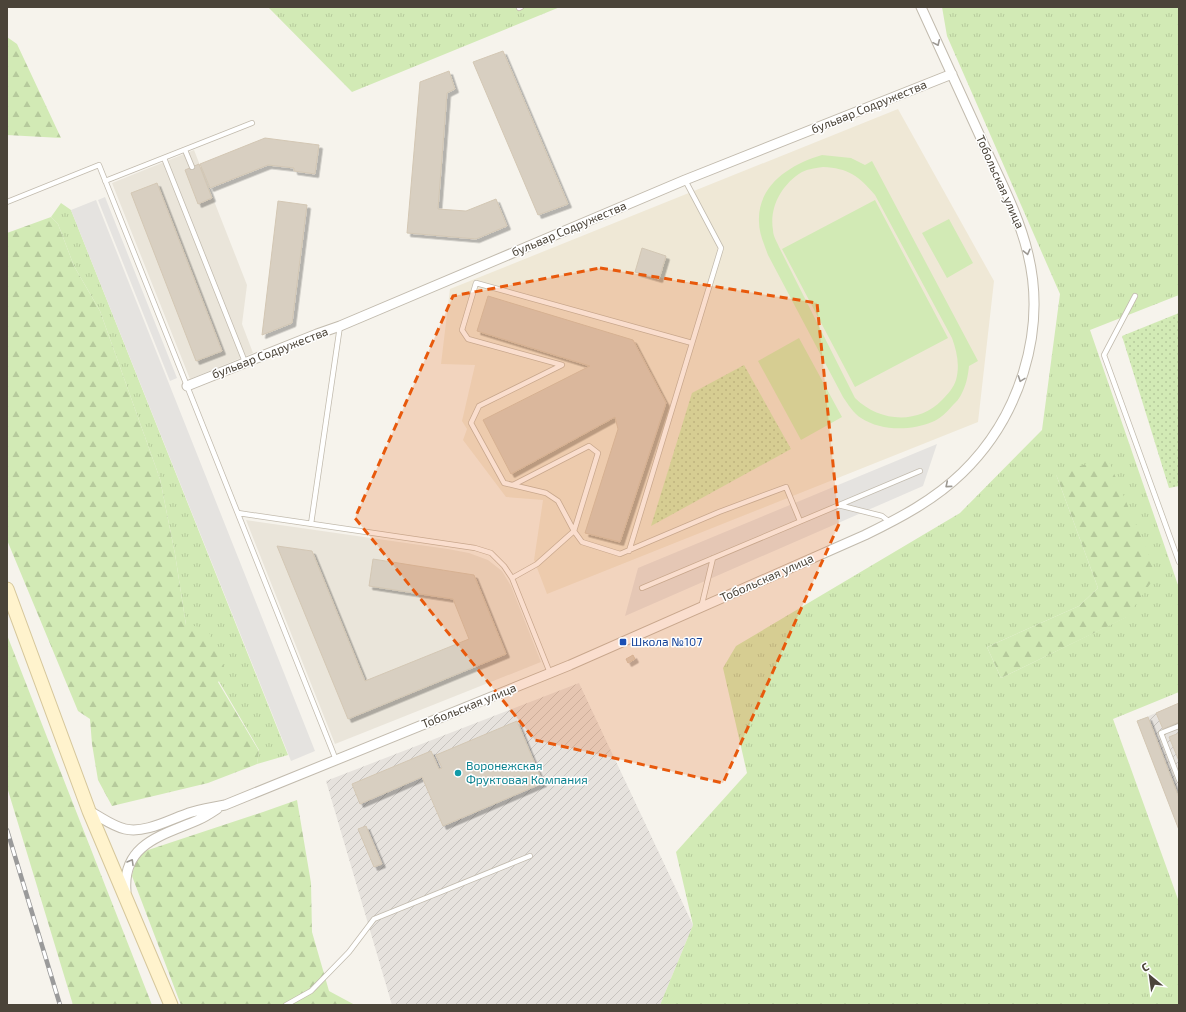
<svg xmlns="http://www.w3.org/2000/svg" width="1186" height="1012" viewBox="0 0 1186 1012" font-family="'Exo 2',sans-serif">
<defs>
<pattern id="industrial-furrows" width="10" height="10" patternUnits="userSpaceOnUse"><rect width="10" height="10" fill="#e6e2dd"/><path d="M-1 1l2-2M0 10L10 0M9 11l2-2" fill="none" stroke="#c7c3be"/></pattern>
<pattern id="grass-tufts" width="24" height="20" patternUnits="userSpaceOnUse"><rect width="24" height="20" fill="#d2eab5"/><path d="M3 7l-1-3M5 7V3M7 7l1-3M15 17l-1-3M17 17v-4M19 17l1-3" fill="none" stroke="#b6ca9c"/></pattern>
<pattern id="forest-firs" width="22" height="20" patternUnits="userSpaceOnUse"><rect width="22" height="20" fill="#d2eab5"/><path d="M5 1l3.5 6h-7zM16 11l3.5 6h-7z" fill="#b6ca9c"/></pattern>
<pattern id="park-dots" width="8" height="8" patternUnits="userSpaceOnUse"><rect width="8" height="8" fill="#d2eab5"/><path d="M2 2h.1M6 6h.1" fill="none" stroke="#b6ca9c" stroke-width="1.8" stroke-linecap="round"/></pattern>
<filter id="shadow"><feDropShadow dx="3.5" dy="3.5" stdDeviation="0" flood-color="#0004"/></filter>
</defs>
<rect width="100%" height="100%" fill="#f6f3ec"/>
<path fill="#eae5da" d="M194,150l53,135 -5,39 11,29 -63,26 -78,-196z
M246,520l202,29 21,4 19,7 14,11 9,15 30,76 -206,82z"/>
<path fill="url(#industrial-furrows)" d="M579,683l114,242 -33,80h-268l-66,-224z
M1179,703v127l-42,-109z"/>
<path fill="#efe8d6" d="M898,109l96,172 -16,141 -431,172 -13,-34 9,-60 -37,-3 -43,-57 4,-11 -5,-8 13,-56 -34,-1 9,-75z"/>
<path fill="url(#grass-tufts)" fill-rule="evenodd" d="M268,7h292l-208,85z
M942,7h237v288l-89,35 89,258v104l-66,27 66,183v103h-519l33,-80 -17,-73 71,-79 -24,-105 13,-22 224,-133 82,-83 18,-136 -113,-258zM1056,474l70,143 -125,61 -14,-31 92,-41 19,-18z
M61,203l10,7 217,545 -31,9 2,-14 -73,-125 -11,-71 -15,-75 -60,-168 -26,-45 -16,-42 -7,-7z"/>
<path fill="url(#forest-firs)" d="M7,37l10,7 44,94 -54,-3z
M51,217l7,7 16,42 26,45 60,168 15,75 11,71 21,3 20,46 -9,8 41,69 -2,13 -49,19 -96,23 -14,-26 -6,-36 -2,-25 -12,-8 -71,-171v-307z
M1107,457l50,117 -30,43 -126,61 -14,-31 92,-41 19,-18 -42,-114z
M7,635l145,370h-79l-66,-218z
M297,800l14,83 1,49 17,59 26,14h-174l-49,-129c2,-10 4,-16 10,-24l121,-40z"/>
<path fill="url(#park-dots)" d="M1179,313v173l-10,2 -47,-152z
M744,365l47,84 -140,77 41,-133z"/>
<path fill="#d2eab5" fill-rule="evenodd" d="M822,155l29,3 14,7 7,-4 106,200 -9,5c-1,10 -3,20 -8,29 -2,4 -5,7 -8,10 -5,6 -13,14 -21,17 -22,9 -51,9 -71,-4 -8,-5 -13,-14 -18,-21l-75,-142c-4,-11 -9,-22 -9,-33 -2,-37 32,-58 63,-67zM823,167c25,1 36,9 52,28l77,143c5,14 8,27 4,42 -2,7 -8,14 -14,20 -24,25 -63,22 -87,-2l-76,-151c-2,-5 -6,-11 -6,-17 -4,-23 9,-46 29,-58 6,-3 14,-4 21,-5z
M875,200l73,138 -93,49 -73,-138z
M949,219l24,44 -26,15 -25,-45z
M799,338l43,79 -41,23 -43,-79z"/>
<path fill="#e5e3e0" d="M105,197l72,181 -7,3 -72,-181z
M96,200l219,551 -24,10 -220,-551z
M937,444l-14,42 -298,130 13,-48z"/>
<path fill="#d8cfc1" stroke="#d3c7b4" filter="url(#shadow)" d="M503,51l65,153 -30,11 -65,-153z
M449,71l6,18 -8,4 -9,116 28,2 30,-12 11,27 -31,13 -69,-6 13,-151z
M265,138l54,7 -4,29 -21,-3v-3l-26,-3 -58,23 -10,-24z
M199,164l13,34 -14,6 -13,-34z
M157,183l65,168 -26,10 -65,-168z
M278,201l29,4 -15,118 -30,12z
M642,248l24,8 -7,23 -24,-7z
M488,296l145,44 33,63 -46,139 -35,-9 33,-104 -3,-12 -104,57 -28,-54 107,-54 -113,-35z
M277,546l35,5 53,130 104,-42 -16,-40 -84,-13 4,-27 101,16 32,79 -158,65z
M633,655l2,4 -7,4 -2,-4z
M1179,703v19l-16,7 -7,-16z
M1148,717l31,81v32l-42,-109z
M517,721l26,62 -100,43 -21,-49 -62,27 -8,-20 79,-33 8,18 3,-1 -6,-13z
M1179,733v28l-10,-24z
M366,826l16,38 -8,3 -16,-38z"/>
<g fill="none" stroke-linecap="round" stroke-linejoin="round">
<g stroke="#c2bbae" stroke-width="6">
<path id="lane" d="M519,8l2,-1
M185,150l7,17
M164,158l81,204
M105,181l147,-58
M7,202l92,-37 237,595
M1135,296l-31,59 75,207
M692,343l-216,-60 -14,47 6,9 94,26 -83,41 -8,17 33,60 42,10 12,8 16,30 8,11 38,12 99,-42 67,-25 14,34
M838,505l44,11 9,7
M238,513l237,35 16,5 13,13 8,12 38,95
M311,524l29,-198
M629,551l92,-303 -36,-68
M512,578l25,-14 37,-33 24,-78 -9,-7 -76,39
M642,588l278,-117
M701,608l12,-50
M1179,726l-18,7 18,47
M286,1005l25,-14 38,-39 25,-33 156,-63"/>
</g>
<g stroke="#c2bbae" stroke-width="11">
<path id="street" d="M187,386l130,-52 23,-8 345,-146 267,-106
M89,811c12,6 23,15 36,18 21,5 47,-11 67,-17 11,-3 22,-5 33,-7l345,-140 295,-130c35,-17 69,-35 97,-62 57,-55 85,-141 66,-219 -9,-38 -27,-72 -43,-107 -21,-47 -43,-93 -64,-140
M126,891c-4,-48 38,-56 72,-71 7,-3 13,-7 19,-11"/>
</g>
<g stroke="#d6c79b" stroke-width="15">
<path id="secondary" d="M7,589l82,222 82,194"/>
</g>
<use href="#lane" stroke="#fff" stroke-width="4.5"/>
<use href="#street" stroke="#fff" stroke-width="9"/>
<use href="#secondary" stroke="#fff3cd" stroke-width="13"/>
<g stroke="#9a9a9a" stroke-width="4.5">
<path id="rail" d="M7,830l53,175"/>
</g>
<use href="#rail" stroke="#fff" stroke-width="3" stroke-dasharray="9" stroke-linecap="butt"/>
</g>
<defs><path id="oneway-chevron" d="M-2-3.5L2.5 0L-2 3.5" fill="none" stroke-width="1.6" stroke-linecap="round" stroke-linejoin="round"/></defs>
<g stroke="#9c9892">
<use href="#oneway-chevron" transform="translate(937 43) rotate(66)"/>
<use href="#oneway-chevron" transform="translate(1027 252) rotate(76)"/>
<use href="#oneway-chevron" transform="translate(1021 379) rotate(110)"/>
<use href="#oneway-chevron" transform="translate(948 485) rotate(140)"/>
<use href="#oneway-chevron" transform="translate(131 862) rotate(-60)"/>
</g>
<path fill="#e8590c" fill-opacity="0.2" stroke="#e8590c" stroke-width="3" stroke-dasharray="8 5" stroke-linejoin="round" d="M600,268l217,35 22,221 -116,259 -188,-43 -180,-222 98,-222z"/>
<rect fill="#1a4fb4" stroke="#fff" stroke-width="1.5" x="619" y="638" width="8" height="8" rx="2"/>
<circle fill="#0f9aa8" stroke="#fff" stroke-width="1.5" cx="458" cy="773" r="4"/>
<g text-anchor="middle" stroke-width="3" stroke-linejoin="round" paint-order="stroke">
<g font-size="12" fill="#4b4439" stroke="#fff">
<text transform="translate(869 107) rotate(-22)" y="4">бульвар Содружества</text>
<text transform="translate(1000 182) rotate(66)" y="4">Тобольская улица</text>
<text transform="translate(569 229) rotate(-23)" y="4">бульвар Содружества</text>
<text transform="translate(270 353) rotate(-21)" y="4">бульвар Содружества</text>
<text transform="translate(767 578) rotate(-24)" y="4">Тобольская улица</text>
<text transform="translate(469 706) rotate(-22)" y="4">Тобольская улица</text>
</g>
<g font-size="12" fill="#164399" stroke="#fff" text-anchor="start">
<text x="631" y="646">Школа №107</text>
</g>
<g font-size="12" fill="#0d838f" stroke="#fff" text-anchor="start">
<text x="466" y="770">Воронежская<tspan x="466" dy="14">Фруктовая Компания</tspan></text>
</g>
</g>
<rect width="1186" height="1012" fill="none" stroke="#4b4439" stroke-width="16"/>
<g transform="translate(1150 976) rotate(331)" stroke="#ffffff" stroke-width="3" paint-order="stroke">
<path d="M0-3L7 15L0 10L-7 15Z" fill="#4b4439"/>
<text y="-6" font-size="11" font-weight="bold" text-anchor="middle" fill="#4b4439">С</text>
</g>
</svg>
